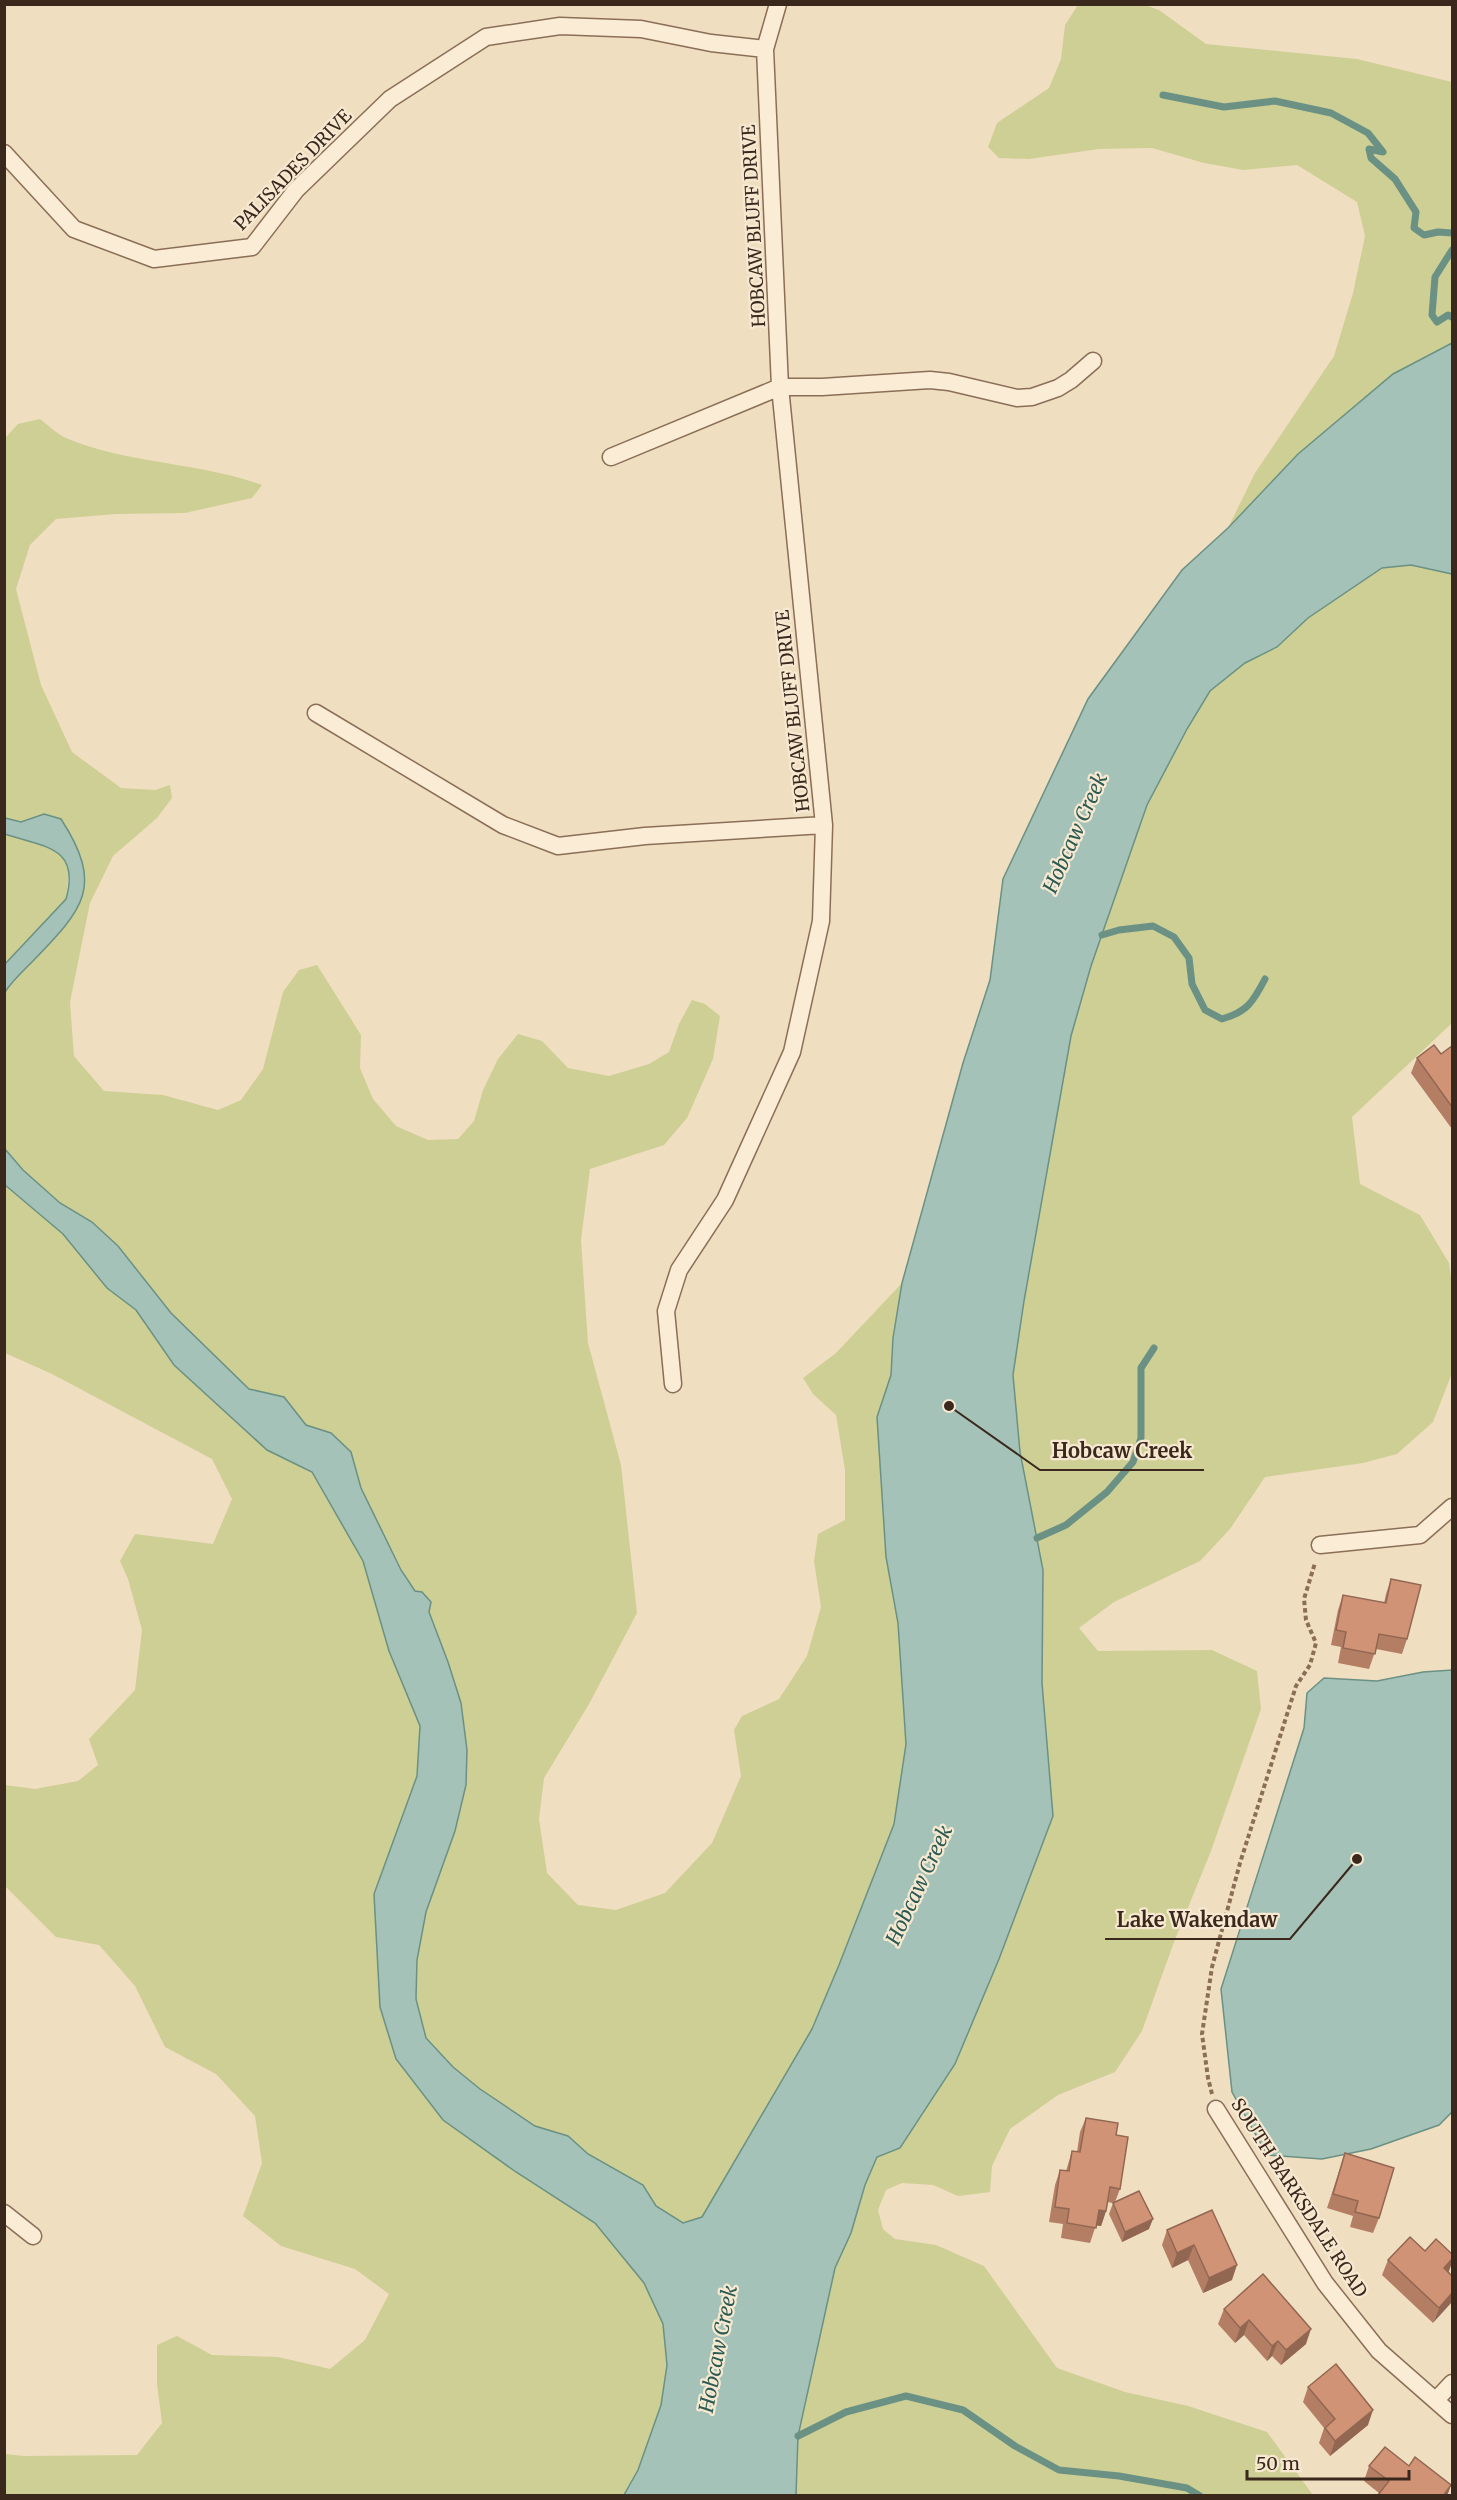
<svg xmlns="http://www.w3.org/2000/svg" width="1457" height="2500" viewBox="0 0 1457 2500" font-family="Merriweather,serif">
<rect width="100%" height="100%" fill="#f0dec1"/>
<path fill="#cecf94" d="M1078,5h67l14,5 47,34 151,15 95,23v261l-59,31 -95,80 -70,74 27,-55 79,-117 19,-63 12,-57 -8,-34 -60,-37 -54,5 -39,-7 -52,-15 -53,1 -70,10 -30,-1 -11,-11 9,-24 52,-35 12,-29 4,-34z
M40,419c8,6 17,15 26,19 61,26 133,24 196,47l-10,13 -67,15 -69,1 -60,5 -26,26 -14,44 25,96 31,67 49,36 34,2 15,-5 2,13 -15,20 -44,38 -23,47 -20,99 4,54 30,35 59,4 55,15 23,-10 22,-31 20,-77 16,-22 18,-5 44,70 -1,33 13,31 23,27 32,14 30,-1 16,-18 9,-31 15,-31 20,-25 24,7 26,27 41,8 40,-12 20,-12 10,-28 13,-24 13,4 15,12 -7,43 -26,59 -23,27 -74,24 -9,71 7,103 33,122 16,148 -48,91 -45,74 -5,41 8,54 31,32 38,5 49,-17 47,-50 29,-67 -7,-46 8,-14 37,-17 28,-43 14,-49 -7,-46 4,-27 27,-14v-50l-9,-55 -23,-21 -10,-16 33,-25 66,-70 -9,55 -2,37 -14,42 9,140 12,66 8,121 -12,80 -55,141 -27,64 -110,188 -19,7 -27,-18 -13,-21 -55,-31 -20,-18 -33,-10 -55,-37 -27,-22 -27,-29 -10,-39 1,-39 9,-48 29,-81 11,-46 1,-34 -6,-48 -13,-41 -19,-50 -28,-42 -40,-82 -10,-36 -20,-19 -25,-8 -22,-28 -35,-8 -78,-76 -53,-67 -26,-24 -32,-19 -37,-33 -18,-21 -1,-157c8,-11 19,-21 29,-31 50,-52 72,-74 28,-142l-17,-5 -23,8 -16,-4v-380l13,-14z
M1411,565l41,9v449l-100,94 8,67 60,31 29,48 3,22v88l-19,49 -36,32 -34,9 -98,14 -35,52 -30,32 -86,41 -35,26 19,23 114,-1 45,21 4,38 -50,142 -37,91 -32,89 -27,41 -57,23 -48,34 -18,37 -2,26 -32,4 -25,-11 -31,-2 -16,7 -8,20 5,19 12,10 41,6 48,21 73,102 68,24 63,14 79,26 46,63 -517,1 2,-61 37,-167 16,-35 14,-48 12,-28 23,-9 55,-84 44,-105 54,-143 -11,-133 1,-113 -23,-118 -7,-77 11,-74 47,-265 20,-70 56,-161 40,-76 23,-38 35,-28 32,-16 31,-29 74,-50z
M5,834l41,12 18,11 5,15 -3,27 -61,65z
M4,1185l59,49 44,54 29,22 38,55 93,85 45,22 51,89 26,90 31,75 -3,50 -43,118 69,226 73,52 79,51 49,60 19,41 4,41 -6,40 -23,65 -14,25h-619v-41l19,2 113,-1 25,-32 -5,-39v-39l20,-9 35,19 66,2 52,12 35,-29 24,-46 -34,-25 -74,-23 -38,-30 19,-53 -7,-47 -39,-42 -51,-27 -30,-61 -36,-41 -43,-8 -51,-51v-101l30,4 43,-8 20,-16 -9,-26 46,-49 7,-60 -14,-51 -8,-18 15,-27 78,10 19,-45 -20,-40 -160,-85 -47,-21z"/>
<path fill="#a4c2b7" stroke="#6a9184" stroke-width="1.5" d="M1452,343v231l-41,-9 -29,3 -74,50 -31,29 -32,16 -35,28 -23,38 -40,76 -56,161 -20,70 -47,265 -11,74 7,77 23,118 -1,113 11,133 -54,143 -44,105 -55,84 -23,9 -12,28 -14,48 -16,35 -37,168 -2,59h-172l14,-25 23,-65 6,-40 -4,-41 -19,-41 -49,-60 -79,-51 -73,-52 -47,-61 -16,-52 -6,-113 43,-118 3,-50 -31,-75 -26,-90 -51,-89 -45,-22 -93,-85 -38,-55 -29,-22 -44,-54 -58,-49v-36l18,21 37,33 32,19 26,24 53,67 78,76 35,8 22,28 25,8 20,19 10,36 40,82 14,21 7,1 9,10 -2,10 19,50 13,41 6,47 -1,35 -11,46 -29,81 -9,48 -1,39 10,39 27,29 27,22 55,37 33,10 20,18 55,31 13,21 27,17 19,-6 110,-188 27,-64 55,-141 12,-80 -8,-121 -12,-66 -9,-140 14,-42 2,-37 9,-55 61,-220 27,-83 13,-101 85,-180 94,-129 46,-42 70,-74 95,-80z
M44,814l17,5c44,68 22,90 -28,142 -10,10 -21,20 -28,31v-28l61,-65c15,-53 -23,-52 -61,-65v-16l16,4z
M1452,1670v442l-13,13 -68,24 -49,10 -55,-4 -35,-63 -11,-103 83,-261 3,-35 17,-15 53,3 46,-9z"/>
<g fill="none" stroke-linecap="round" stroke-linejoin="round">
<path stroke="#6a9184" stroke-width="7" d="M1163,95l61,12 51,-6 56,12 37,20 15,19 -14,-3 2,9 24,21 21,33 -2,16 10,7 14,-3 14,1
M1452,250l-17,27 -3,38 5,7 11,-7 4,2
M1102,935l17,-5 34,-4 21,11 15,21 3,26 13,26 17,9c25,-7 31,-17 43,-40
M1037,1538l29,-13 41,-33 26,-30 8,-24v-70l13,-20
M798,2436l48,-24 60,-16 57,14 52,36 44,24 60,6 68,12 13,8"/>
<g stroke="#8b6e57" stroke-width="19">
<path id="minor" d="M4,153l70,76 80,30 98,-12 44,-57 94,-91 96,-62 74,-11 81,3 70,14 54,6
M611,457l169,-70h42l108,-7 19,2 68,16 15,-1 26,-9 13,-8 22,-19
M316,713l187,112 55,21 87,-10 179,-11
M673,1384l-7,-73 13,-41 46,-70 67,-148 29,-131 3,-96 -44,-438 -15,-338 13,-45
M1320,1545l100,-10 32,-28
M1216,2109l109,174 54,68 73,64
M4,2213l29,23
M1436,2400l16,-17"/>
</g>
<path stroke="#8b6e57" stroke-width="4" stroke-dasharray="4.5 3" stroke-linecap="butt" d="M1212,2094l-4,-16 -6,-44 10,-67 28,-104 56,-177 14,-21 6,-22 -10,-23 -2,-21 11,-36"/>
<use href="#minor" stroke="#fbecd5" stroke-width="16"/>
</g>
<path fill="#b47e65" d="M1452,1046v83l-41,-56 6,-15 24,-4z
M1391,1579l16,60 -5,15 -26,-5 -7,20 -31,-6 3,-16 -10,-2 7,-35 5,-15 41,8 2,-9z
M1086,2118l30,17 4,54 -5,13 34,27 -27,13 -13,-28 4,-11 -6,-1 -1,9 -5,15 -5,-1 -6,18 -29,-5 2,-14 -14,-2 6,-37 5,-15 6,1 6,-20 5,1 3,-20z
M1345,2153l34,65 -6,15 -23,-6 3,-11 -26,-8z
M1212,2210l20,70 -29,13 -15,-33 -16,8 -10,-23 5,-15z
M1425,2251l24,20v1l3,4 -19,47 -51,-48 6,-15z
M1224,2309l82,35 -25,21 -9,-9 -5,5 -23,-26 -9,8 -17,-19z
M1308,2387l60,38 -38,31 -11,-13 5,-15 -21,-26z
M1369,2466h40l42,19 -4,11h-69l1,-3 -15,-12z"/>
<path fill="#926752" d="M1099,2210l7,1 -5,15 -8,-1z
M1153,2219l-4,10 -27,13 3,-10z
M1194,2245l-6,15 -16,8 5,-15z
M1452,2259v4l-3,8 -10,12 5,-15z
M1237,2265l-5,15 -29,13 6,-15z
M1452,2293v9l-19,21 6,-15z
M1249,2320l-5,15 -9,8 5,-15z
M1311,2329l-5,15 -25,21 5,-15z
M1278,2341l-6,15 -5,5 5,-15z
M1373,2410l-5,15 -38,31 5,-15z
M1451,2485l-4,11h-4z"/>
<path fill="#d19375" stroke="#926752" stroke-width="1.5" d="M1434,1045l7,9 11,-8v61l-35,-49z
M1391,1579l30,6 -14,54 -28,-5 -4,20 -32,-6 3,-16 -10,-2 7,-35 43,8z
M1086,2118l32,5 -2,12 12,2 -8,52 -10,-2 -4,24 -7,-1 -3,18 -29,-5 2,-14 -14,-2 5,-37 9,1 3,-20 8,1z
M1345,2153l49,15 -15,50 -24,-6 3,-11 -25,-7z
M1139,2191l14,28 -28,13 -12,-29z
M1212,2210l25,55 -28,13 -15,-33 -17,8 -10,-23z
M1410,2237l15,14 11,-12 16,15v5l-8,9 8,8v17l-13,15 -51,-48z
M1263,2274l48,55 -25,21 -8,-9 -6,5 -23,-26 -9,8 -16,-19z
M1336,2364l37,46 -38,31 -10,-13 10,-9 -27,-32z
M1385,2447l24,19 6,-9 36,28 -8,11h-64l-1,-1 11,-14 -20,-15z"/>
<g text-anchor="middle" stroke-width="4.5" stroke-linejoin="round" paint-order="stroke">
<g font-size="18" fill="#3a281d" stroke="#f7e9d1">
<text transform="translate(293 170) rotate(-46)" y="6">PALISADES DRIVE</text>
<text transform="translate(754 226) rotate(-93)" y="6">HOBCAW BLUFF DRIVE</text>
<text transform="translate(793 711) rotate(-96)" y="6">HOBCAW BLUFF DRIVE</text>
<text transform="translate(1299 2198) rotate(57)" y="6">SOUTH BARKSDALE ROAD</text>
</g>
<g font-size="20" font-style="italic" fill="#2b5a53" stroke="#f7e9d1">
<text transform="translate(1075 833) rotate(-66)" y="7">Hobcaw Creek</text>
<text transform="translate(919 1885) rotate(-65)" y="7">Hobcaw Creek</text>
<text transform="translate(718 2349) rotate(-79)" y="7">Hobcaw Creek</text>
</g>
</g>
<path fill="none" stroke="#3a281d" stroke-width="2" d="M949 1406L1040 1470H1204M1357 1859L1290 1939H1105"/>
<g fill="#3a281d" stroke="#f7e9d1" stroke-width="2">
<circle cx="949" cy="1406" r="6"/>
<circle cx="1357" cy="1859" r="6"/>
</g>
<g font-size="20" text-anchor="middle" font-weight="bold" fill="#3a281d" stroke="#f7e9d1" stroke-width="4.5" stroke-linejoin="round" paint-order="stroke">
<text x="1122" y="1458">Hobcaw Creek</text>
<text x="1197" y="1927">Lake Wakendaw</text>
</g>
<rect width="1457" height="2500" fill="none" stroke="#3a281d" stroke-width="12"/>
<path d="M1247 2470v9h162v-9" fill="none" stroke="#3a281d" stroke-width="3"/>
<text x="1256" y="2470" font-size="18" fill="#3a281d" stroke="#f7e9d1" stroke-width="4.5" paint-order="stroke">50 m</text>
</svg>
